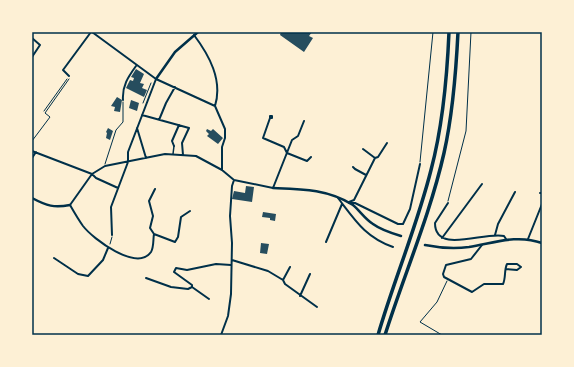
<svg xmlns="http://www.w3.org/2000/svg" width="574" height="367" viewBox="0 0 574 367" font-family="'Asap Condensed',sans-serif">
<rect width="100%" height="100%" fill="#fdf0d5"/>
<path fill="#264d5e" d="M281,32h31l-3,4 4,2 -9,14 -24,-17z
M136,69l8,5 -4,9 4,1 -2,4 5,2 -3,7 -18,-9 4,-8 3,1 1,-3 -3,-1z
M117,97l5,3 -2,12 -6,-1 1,-4 -4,-1z
M131,100l8,3 -2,8 -8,-3z
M108,128l5,3 -3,9 -4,-2 1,-5 -1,-1z
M207,129l4,2 2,-2 10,9 -5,6 -11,-8 2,-2 -3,-3z
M246,186l8,1 -2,15 -20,-3 2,-8 11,2z
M263,212l13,2 -1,7 -5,-1v-2l-8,-1z
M261,243l8,1 -2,10 -7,-1z"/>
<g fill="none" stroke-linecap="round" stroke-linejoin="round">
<path stroke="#003049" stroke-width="1" d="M143,103l8,-20
M44,111l23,-32
M32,141l18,-24 -5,-4 24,-34
M420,162l13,-130
M105,164l11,-34 7,-8v-20
M448,201l18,-70 5,-99
M110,244l2,-7
M442,335l-22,-13 17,-20 10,-21"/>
<path stroke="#003049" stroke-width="1.5" d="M173,154l1,-8"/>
<path stroke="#003049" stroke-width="2" d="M92,32l64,47 59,27
M194,35c15,20 29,45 21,71
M32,38l8,7 -8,12
M69,76l-6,-6 28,-38
M123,100c-1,-14 5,-23 13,-34
M215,106l10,23v9l-3,9v23
M142,115l47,13 -7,15 1,12
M270,116h2v2h-2z
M270,118l-7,20 21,9 3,6 20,8 4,-4
M159,120l7,-17 9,-16
M137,128l9,30
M174,146l-2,-5 7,-16
M32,151l60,23 4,4 22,10
M32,158l4,-6
M375,158l3,-1 9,-14
M353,167l2,2 11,6
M540,193h2
M338,198c17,22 27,39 55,49
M349,202l5,-2 21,-42 -12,-9
M349,203h6l43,21h5l7,-15 10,-45
M448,203l-13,20c0,32 50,8 69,13l2,3
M190,211l-9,6 -3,20 -3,5 -21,-8c-1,5 0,13 -3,18 -14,20 -58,-13 -68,-26 -5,-7 -9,-14 -13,-21l22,-31 13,-8 60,-12 31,2 26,14 12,10 39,8 19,-48 6,-4 6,-15
M154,234l-4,-6 3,-12 -4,-15 6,-12
M112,235l-1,-28 17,-45v-10l28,-73
M495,235l3,-11 17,-32
M442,238l40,-54
M528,239l14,-35
M326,242l16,-38
M482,245l-11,14 -25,6 -3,9 1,3 28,15 12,-8h19c3,-6 1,-14 4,-20h10l4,3 -4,3 -11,-1
M54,258l24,16 10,2 15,-16 5,-12
M232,260l36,11 15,9 2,4 32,23
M146,278l25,9 17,2 4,-2v-2l-18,-13 2,-4 11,2 29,-6 15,1
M283,280l7,-13
M192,287l17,12
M300,296l10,-22
M221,335l7,-19 3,-22 1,-51 -2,-27 2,-30 2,-6"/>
<path stroke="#003049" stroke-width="2.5" d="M156,79l19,-27 23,-20
M273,188c28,1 55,1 80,17 7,6 12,14 20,19 8,6 18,9 28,12
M32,198c15,8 22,10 38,7
M425,245c15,3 29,4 44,2 25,-4 48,-13 73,-4"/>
<path stroke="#003049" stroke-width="3.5" d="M378,335c16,-55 39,-109 53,-165 12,-45 16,-91 18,-138
M385,335c19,-60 45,-120 59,-182 9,-40 12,-80 14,-121"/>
</g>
<rect width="574" height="367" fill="none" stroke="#fdf0d5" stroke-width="66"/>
<rect x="33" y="33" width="508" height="301" fill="none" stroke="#003049" stroke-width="1.5"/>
</svg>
